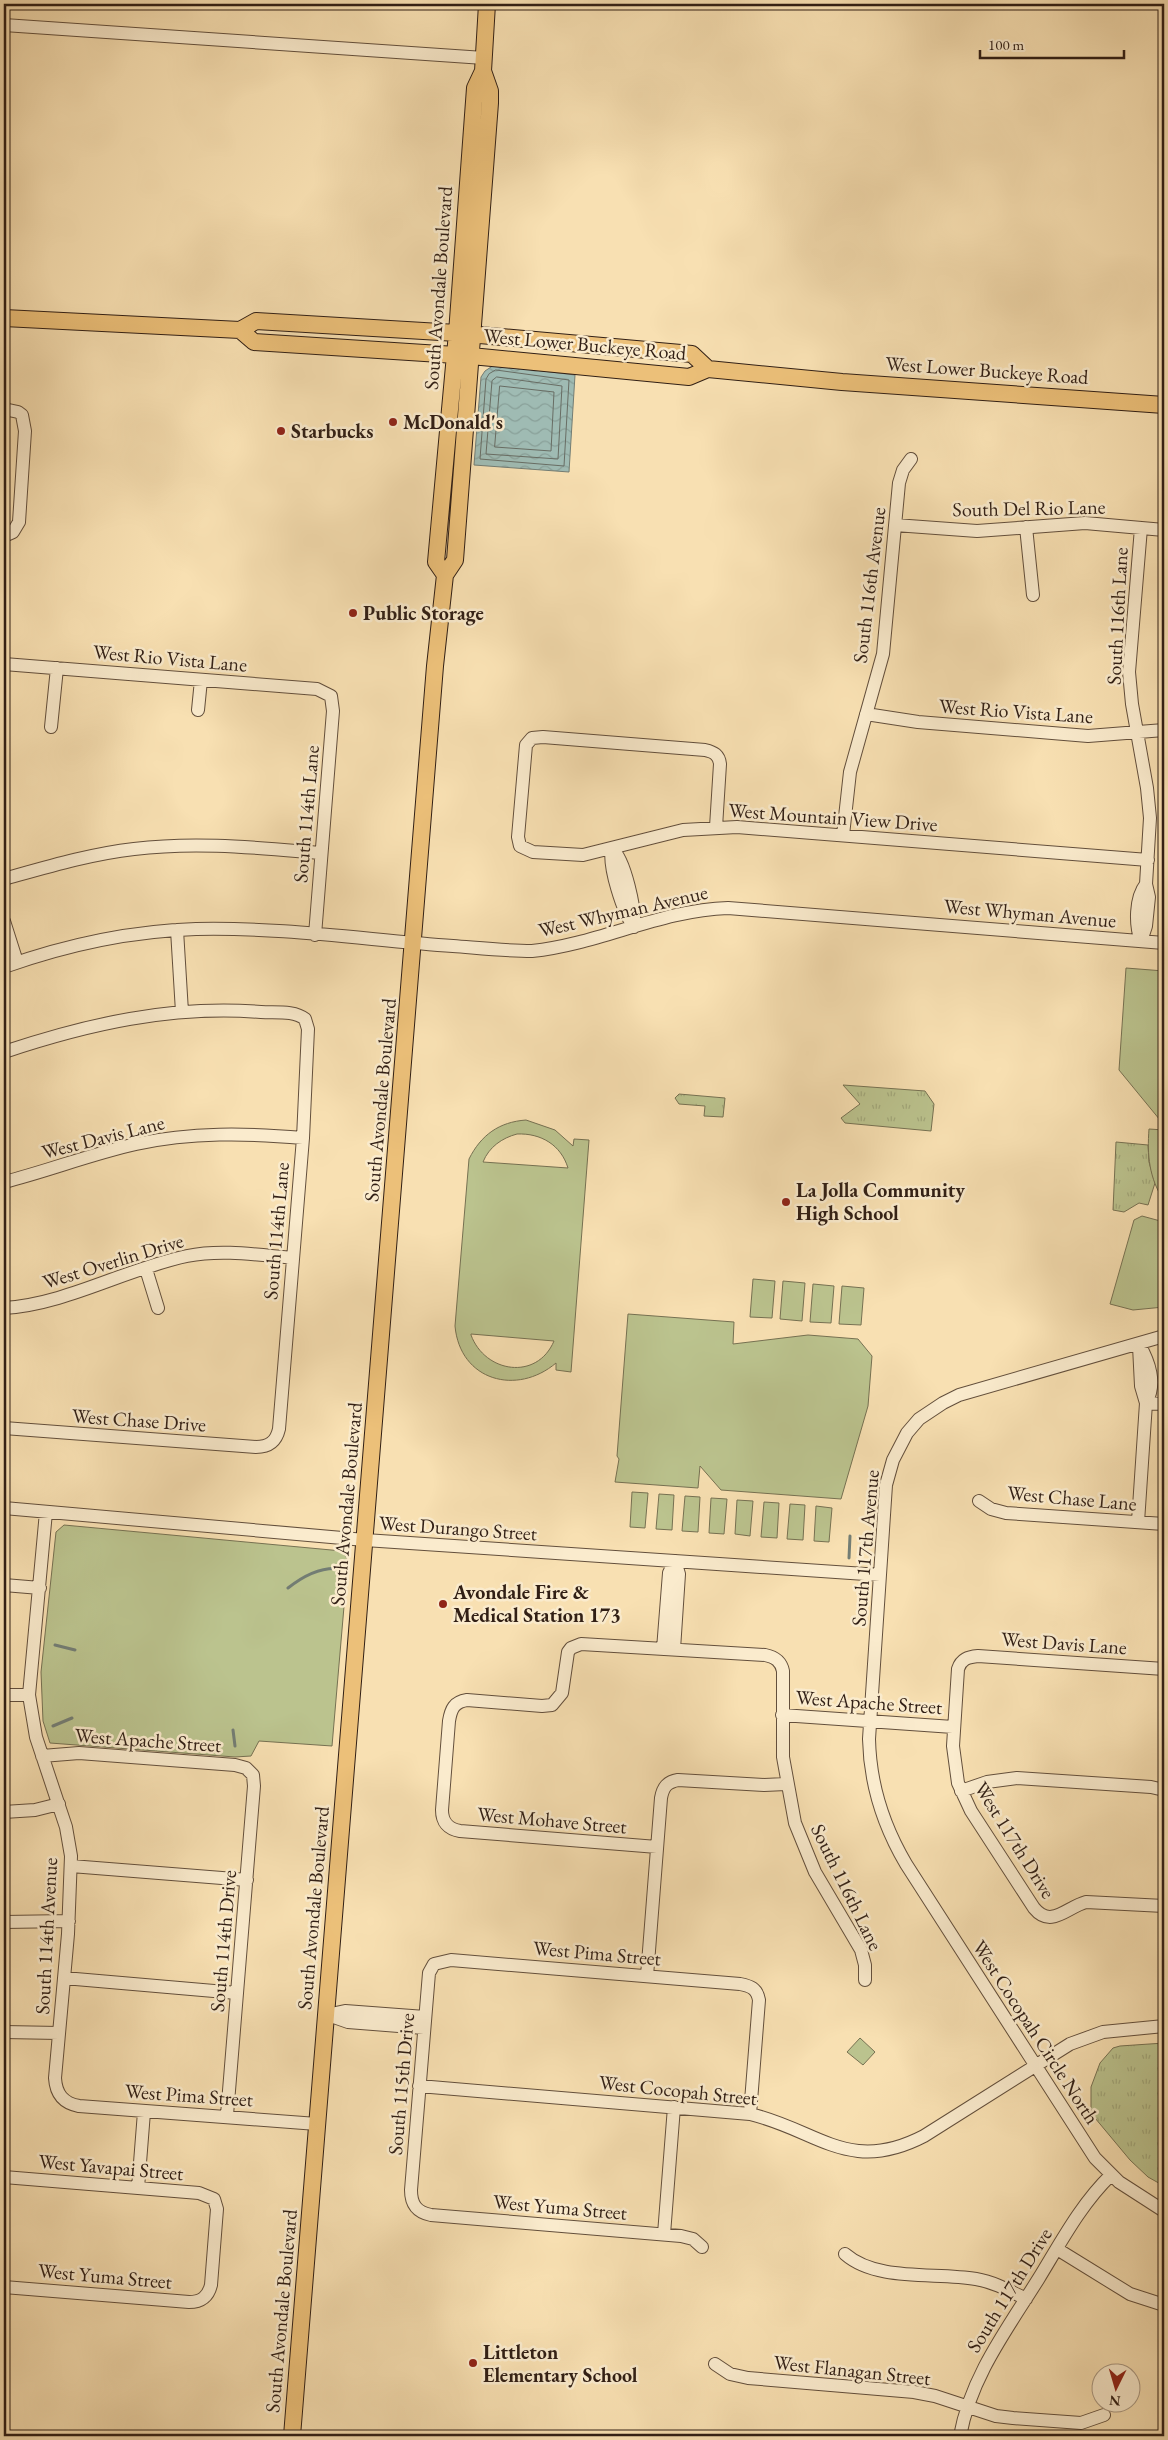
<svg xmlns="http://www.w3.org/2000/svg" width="1168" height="2440" viewBox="0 0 1168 2440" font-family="'EB Garamond',serif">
<defs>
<pattern id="grass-tufts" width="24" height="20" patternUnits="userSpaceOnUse" patternTransform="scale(1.25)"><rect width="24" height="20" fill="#bbc38e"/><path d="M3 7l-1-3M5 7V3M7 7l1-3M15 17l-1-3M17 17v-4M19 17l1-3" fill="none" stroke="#a1a77a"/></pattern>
<pattern id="water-waves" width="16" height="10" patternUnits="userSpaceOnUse" patternTransform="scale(1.25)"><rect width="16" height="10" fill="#9fbbb3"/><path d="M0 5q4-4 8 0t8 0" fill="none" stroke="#89a099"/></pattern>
</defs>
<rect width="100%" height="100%" fill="#f8e0b2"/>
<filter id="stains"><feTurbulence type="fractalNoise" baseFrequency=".004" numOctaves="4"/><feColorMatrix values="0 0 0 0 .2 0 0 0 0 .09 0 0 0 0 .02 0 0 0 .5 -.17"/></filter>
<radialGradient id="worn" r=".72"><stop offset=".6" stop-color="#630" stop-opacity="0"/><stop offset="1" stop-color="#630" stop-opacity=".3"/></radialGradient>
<path fill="url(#grass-tufts)" stroke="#767152" d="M843,1085l82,6 9,13 -3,27 -86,-8 -4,-5 19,-14z
M679,1094l46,4 -2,19 -19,-1 1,-10 -26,-2 -4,-6z
M1116,1142l32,3 1,17 6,21 -7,22 -9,-2 -15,9 -11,-2z
M1164,2043v143l-16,-9 -18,-17 -35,-42 -4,-10v-21l9,-24 13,-15 7,-2z"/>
<path fill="#bbc38e" stroke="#767152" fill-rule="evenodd" d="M1126,968l38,3v149h-4l-41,-50z
M526,1120l29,10 18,16 1,-7 15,1 -18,232 -15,-2v-7c-39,33 -96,18 -101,-37l14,-167c12,-24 30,-37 57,-39zM517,1134c24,-1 44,11 51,34l-85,-6c6,-15 19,-24 34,-28zM471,1335v-1l83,7c-17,40 -69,32 -83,-6z
M1149,1129l15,1v71c-15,-23 -17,-46 -15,-72z
M1142,1216l22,6v85l-31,3 -23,-6 24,-84z
M753,1279l22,2 -3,37 -22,-1z
M783,1281l22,2 -3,38 -22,-2z
M813,1284l21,2 -3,37 -21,-1z
M842,1286l22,2 -3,37 -22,-1z
M628,1314l106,8 -1,22 75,-9 50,4 14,17 -4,50 -27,93 -120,-9 -21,-24 -2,22 -83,-6 4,-23 -2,-3z
M1164,1356v37h-3l-2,-34z
M632,1492l16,1 -3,35 -15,-1z
M659,1494l15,1 -2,35 -16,-1z
M685,1496l15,1 -2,35 -16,-1z
M711,1498l16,1 -3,35 -15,-1z
M737,1500l16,1 -3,35 -15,-2z
M764,1502l15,1 -2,35 -16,-1z
M790,1504l15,1 -2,35 -16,-1z
M816,1506l16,2 -3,34 -15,-1z
M64,1525l278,26 6,9 -16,186 -73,-5 -8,15 -16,1 -185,-14 -7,-22 -2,-49 15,-140z
M860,2038l15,14 -12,13 -16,-13z"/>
<path fill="url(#water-waves)" stroke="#737d74" d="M494,365l81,10 -6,97 -95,-7 7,-88 4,-6z"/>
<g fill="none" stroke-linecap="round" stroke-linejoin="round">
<path stroke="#686d64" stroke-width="1" d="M496,370l73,10 -5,86 -84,-7 6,-80 3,-5z
M497,377l65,9 -4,73 -72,-5 6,-73z
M500,386l54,6 -3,59 -56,-4z"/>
<path stroke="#737d74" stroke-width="3" d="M849,1558l1,-22
M288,1588c15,-12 35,-22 54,-19
M55,1645l20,5
M53,1726l19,-8
M233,1730l2,16"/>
<g stroke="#634f3c" stroke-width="14">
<path id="minor" d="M4,25l480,33
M4,409l14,3 4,3 3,16 -6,91 -6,10 -9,4
M895,525l82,6 108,-8 79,7
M1026,527l7,68
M4,664l313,25 14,7 2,15 -18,224
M198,710l3,-30
M866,714l52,8 170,14 76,-6
M51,727l6,-59
M716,827l4,-63c-1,-9 -6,-12 -15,-14l-162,-13 -11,1 -6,7 -8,92 2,9 13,6 50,3 100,-25 54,-3 411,33
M843,835l7,-63 33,-118 16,-171 4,-13 8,-11
M612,849c13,10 24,62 22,78
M612,849c-4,17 11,64 22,78
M4,879c43,-12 86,-25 130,-30 63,-8 125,-1 187,4
M4,921l13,41
M177,930l5,82
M1141,941l5,-15 3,-29 -3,-13 4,-66 -3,-30 -15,-84 -3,-32 12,-144
M1141,941c-6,-16 -6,-43 5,-57
M4,967c62,-22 126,-36 192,-38 85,-2 172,11 257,17 26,2 53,5 79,5 67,-7 129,-41 196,-43l436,35
M4,1052c84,-28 167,-47 257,-40 14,1 33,-2 44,7l3,10 -5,109 -24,291c-3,13 -10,18 -23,18l-252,-19
M4,1182c44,-11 87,-28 132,-38 55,-12 111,-11 167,-6
M146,1269l12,39
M4,1308c63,-4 121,-39 183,-52 35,-7 71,-1 106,2
M1164,1336l-205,59 -16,8 -24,16 -12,14 -14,27 -7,25 -17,254c1,46 14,86 37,125l189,294 24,24 45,29
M1139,1346l2,40 5,17
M1146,1403l18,1
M979,1501l12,8 15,4 158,11
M4,1508l361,32 515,35
M46,1512l-17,183 7,42 30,90 5,29 -3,78 -13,144c1,16 8,25 24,28l238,18
M1138,1522l8,-119c11,-20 3,-41 -7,-59
M4,1585l36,3
M663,1649l6,-76 6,-12
M674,1649l5,-75 -4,-13
M1164,1669l-186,-13c-10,1 -17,3 -20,13l-5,77 5,37 13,28 63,97c17,21 33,-1 52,-6l78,4
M4,1695h25
M782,1715l171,12
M42,1756l37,-3 156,12 11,3 7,7 1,11 -27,329
M961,1791l26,-9 30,-4 134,9 13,3
M4,1812l31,-2 24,-6
M657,1847l-197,-16c-12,-2 -18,-9 -18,-21l7,-89c2,-12 5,-19 18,-21l75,6 10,-1 10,-12 6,-41 3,-4 10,-4 184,11c10,2 16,6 18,16v86l12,66 20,49 46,78 4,15v15
M71,1866l176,14
M4,1922l65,-1
M647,1976l14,-178c2,-11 6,-16 17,-18l86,5 22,-1
M64,1978l173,15
M326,2015l19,-4 80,6
M328,2015l20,7 76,6
M4,2032l55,1
M419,2086l331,28c68,16 99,61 174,22l146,-92 33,-12 61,-6
M4,2177l195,16 15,6 3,10 -6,76c-3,12 -10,17 -22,17l-185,-15
M138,2188l6,-76
M664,2234l10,-127
M702,2247l-9,-8 -12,-3 -250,-21c-15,-3 -20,-11 -20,-25l18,-217 5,-9 17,-4 289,24c10,2 17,4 19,16l-9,114
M1057,2249l73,45 34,11
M845,2254c32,28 90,18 131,25 18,3 34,12 50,20
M715,2364l15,10 18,4 166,14 21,4 61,20 17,2 68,5 23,-8
M960,2436c11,-60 48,-108 79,-158 22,-36 42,-74 72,-103"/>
</g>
<g stroke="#311f15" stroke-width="18">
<path id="major" d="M4,318l236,12 14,12 217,14 218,21 19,-8 134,13 322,23
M240,330l16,-9 201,12 235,21 16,15
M445,575l-9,-13 21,-229 18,-245 8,-17 4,-67
M292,2436l143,-1770 10,-91 10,-15 35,-457v-12l-7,-20"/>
</g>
<use href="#minor" stroke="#faebcd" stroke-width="12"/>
<use href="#major" stroke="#ecc079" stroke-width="16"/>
</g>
<g fill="#8f2418" stroke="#faebcd" stroke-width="2">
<circle cx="393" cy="422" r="5"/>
<circle cx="281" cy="431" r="5"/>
<circle cx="353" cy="613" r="5"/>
<circle cx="786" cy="1202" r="5"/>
<circle cx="443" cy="1604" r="5"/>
<circle cx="473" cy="2363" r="5"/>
</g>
<g text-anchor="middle" stroke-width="5" stroke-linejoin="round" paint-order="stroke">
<g font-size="20" fill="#311f15" stroke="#faebcd">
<text transform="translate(438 288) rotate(-86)" y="7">South Avondale Boulevard</text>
<text transform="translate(585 344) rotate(5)" y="7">West Lower Buckeye Road</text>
<text transform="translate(987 370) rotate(4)" y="7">West Lower Buckeye Road</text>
<text transform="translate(1029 508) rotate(-1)" y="7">South Del Rio Lane</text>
<text transform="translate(869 585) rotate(-83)" y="7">South 116th Avenue</text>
<text transform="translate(1117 616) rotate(-87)" y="7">South 116th Lane</text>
<text transform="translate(170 658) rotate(5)" y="7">West Rio Vista Lane</text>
<text transform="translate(1016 711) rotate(4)" y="7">West Rio Vista Lane</text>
<text transform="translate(306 814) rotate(-85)" y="7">South 114th Lane</text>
<text transform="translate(833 817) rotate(4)" y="7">West Mountain View Drive</text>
<text transform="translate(623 911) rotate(-13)" y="7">West Whyman Avenue</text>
<text transform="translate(1030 913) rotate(5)" y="7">West Whyman Avenue</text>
<text transform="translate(380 1100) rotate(-85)" y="7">South Avondale Boulevard</text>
<text transform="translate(103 1137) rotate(-14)" y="7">West Davis Lane</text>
<text transform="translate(276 1231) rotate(-85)" y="7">South 114th Lane</text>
<text transform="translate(113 1261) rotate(-17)" y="7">West Overlin Drive</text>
<text transform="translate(139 1420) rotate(4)" y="7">West Chase Drive</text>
<text transform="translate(1072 1498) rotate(5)" y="7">West Chase Lane</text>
<text transform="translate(346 1504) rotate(-85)" y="7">South Avondale Boulevard</text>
<text transform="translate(458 1528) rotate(4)" y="7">West Durango Street</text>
<text transform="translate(865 1548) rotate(-85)" y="7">South 117th Avenue</text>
<text transform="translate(1064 1643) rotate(4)" y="7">West Davis Lane</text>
<text transform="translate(869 1702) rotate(4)" y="7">West Apache Street</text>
<text transform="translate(148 1740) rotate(4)" y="7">West Apache Street</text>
<text transform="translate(552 1820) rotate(5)" y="7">West Mohave Street</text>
<text transform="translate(1015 1840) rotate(58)" y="7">West 117th Drive</text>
<text transform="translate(847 1887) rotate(64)" y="7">South 116th Lane</text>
<text transform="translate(313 1908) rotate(-85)" y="7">South Avondale Boulevard</text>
<text transform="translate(46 1936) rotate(-87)" y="7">South 114th Avenue</text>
<text transform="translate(223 1941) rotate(-85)" y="7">South 114th Drive</text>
<text transform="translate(597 1953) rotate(5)" y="7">West Pima Street</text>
<text transform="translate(1036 2032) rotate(57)" y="7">West Cocopah Circle North</text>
<text transform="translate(401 2084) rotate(-85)" y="7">South 115th Drive</text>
<text transform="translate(678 2090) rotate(6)" y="7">West Cocopah Street</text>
<text transform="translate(189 2095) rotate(4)" y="7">West Pima Street</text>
<text transform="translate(111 2167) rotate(5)" y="7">West Yavapai Street</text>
<text transform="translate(560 2207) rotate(5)" y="7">West Yuma Street</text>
<text transform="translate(105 2276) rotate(5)" y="7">West Yuma Street</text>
<text transform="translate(1009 2290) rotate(-58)" y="7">South 117th Drive</text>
<text transform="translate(281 2311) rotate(-85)" y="7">South Avondale Boulevard</text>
<text transform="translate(852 2370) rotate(6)" y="7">West Flanagan Street</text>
</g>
<g font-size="20" font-weight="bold" fill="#311f15" stroke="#faebcd" text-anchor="start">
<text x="403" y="429">McDonald's</text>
<text x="291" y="438">Starbucks</text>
<text x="363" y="620">Public Storage</text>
<text x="796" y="1197">La Jolla Community<tspan x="796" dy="23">High School</tspan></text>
<text x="453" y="1599">Avondale Fire &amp;<tspan x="453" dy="23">Medical Station 173</tspan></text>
<text x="483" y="2359">Littleton<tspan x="483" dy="23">Elementary School</tspan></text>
</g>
</g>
<rect width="1168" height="2440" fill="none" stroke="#f8e0b2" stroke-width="20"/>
<rect x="5" y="5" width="1158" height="2430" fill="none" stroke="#311f15" stroke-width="2.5"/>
<rect x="10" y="10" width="1148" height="2420" fill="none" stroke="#311f15"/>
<g transform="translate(1116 2388) rotate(185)"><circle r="24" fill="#faebcd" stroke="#aa9983"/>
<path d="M0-4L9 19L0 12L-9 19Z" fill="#8f2418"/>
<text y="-8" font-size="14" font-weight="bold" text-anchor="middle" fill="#311f15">N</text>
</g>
<path d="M980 50v8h144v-8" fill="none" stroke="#311f15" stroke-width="2.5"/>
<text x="988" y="50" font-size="15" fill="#311f15" stroke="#faebcd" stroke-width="4" paint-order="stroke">100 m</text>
<rect width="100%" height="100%" filter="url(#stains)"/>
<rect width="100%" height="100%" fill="url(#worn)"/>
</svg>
